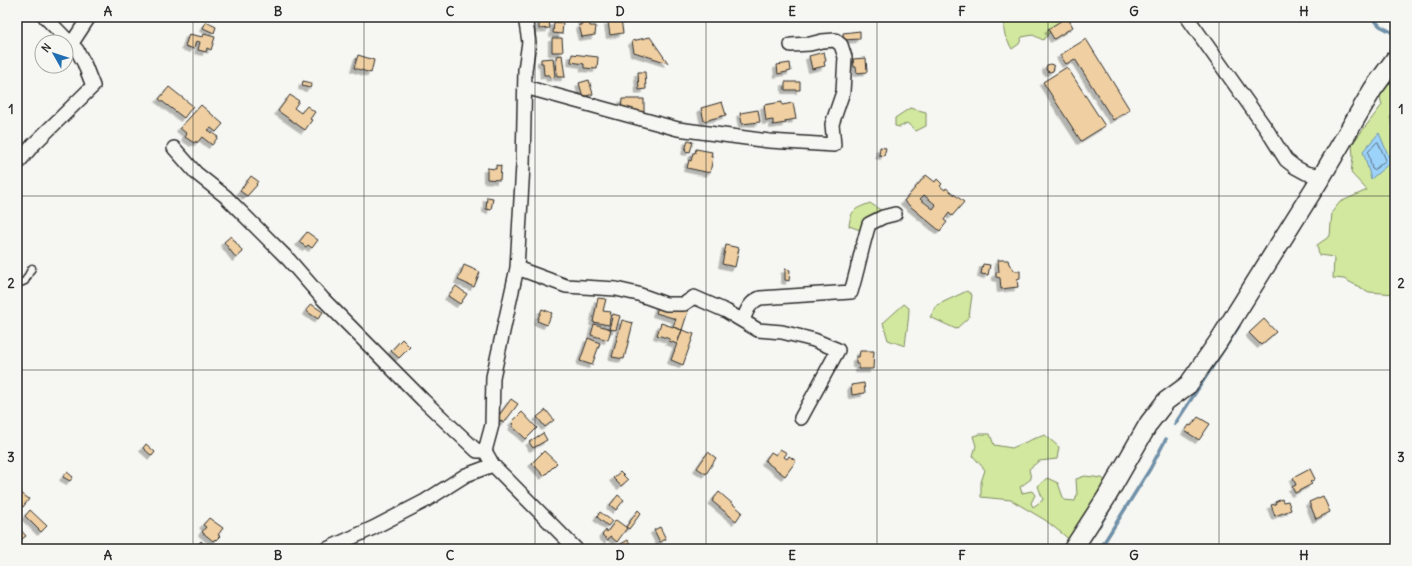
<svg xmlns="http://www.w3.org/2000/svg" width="1412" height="566" viewBox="0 0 1412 566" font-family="Delius,sans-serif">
<defs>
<filter id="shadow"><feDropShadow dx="-3.5" dy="3.5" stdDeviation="0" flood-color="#0004"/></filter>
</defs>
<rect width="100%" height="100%" fill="#f6f6f2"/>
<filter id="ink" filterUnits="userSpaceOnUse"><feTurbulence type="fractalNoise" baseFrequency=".025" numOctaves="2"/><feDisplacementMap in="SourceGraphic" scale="8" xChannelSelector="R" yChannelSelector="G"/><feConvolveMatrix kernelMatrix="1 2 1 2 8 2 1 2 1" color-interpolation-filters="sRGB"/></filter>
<g filter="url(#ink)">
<path fill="#d1e89e" stroke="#7e8a64" d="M1007,17h70l-27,15 -7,8 -10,-5 -11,2 -3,7 -7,5c-6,-11 -12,-19 -5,-32z
M1395,69v45l-5,3 5,15v162l-26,-2 -25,-13 -11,-1 1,-21 -15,-2 -2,-10 13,-9 2,-24 8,-10 27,-12 -16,-17 2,-16 -1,-13 30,-39 -3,-12z
M910,108l16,4v14l-10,5 -9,-8 -7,4 -5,-1v-8z
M870,203l12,8 3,12 -25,7 -11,-4c2,-17 6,-17 21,-23z
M967,291l5,4 -3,22 -13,12 -26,-12 7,-12z
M904,304l5,4c0,13 -3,26 -4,38l-17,-6 -5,-17z
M980,434h10l4,11 18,3 21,-9 12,-4 14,12 -2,12 -18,2 -10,8 2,10 -11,8 2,6 10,-2 3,4 -4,8 2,4 10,-7 -5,-14 9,-8 11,5 6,17 11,1 2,-6 -1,-16 9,-3 17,2 18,16 -35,55h-6l-15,-14 -19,-15 -34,-20 -30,-3v-15l4,-12 -12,-14 3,-10 -3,-10z"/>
<path fill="#9cd3fb" stroke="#6f90a8" d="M1379,133l12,29 -20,17 -8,-28z"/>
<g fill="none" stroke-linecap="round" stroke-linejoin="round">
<path stroke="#586e7e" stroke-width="1" d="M1378,142l8,18 -12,10 -2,-1 -4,-17 8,-9z"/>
<path stroke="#6f90a8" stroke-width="3.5" d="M1372,17l8,9 15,8
M1392,50l3,-3
M1175,424l64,-98
M1099,526l12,-20
M1084,549l4,-8
M1096,549l9,-8 45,-72 16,-30"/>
</g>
<path fill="#f0d0a2" stroke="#2b2b2b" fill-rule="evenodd" filter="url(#shadow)" d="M541,17h9v4l-9,1z
M1067,17l6,10 -19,12 -6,-10z
M589,18l1,8h6l-1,9 -13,2 -3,-12h3l-1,-6z
M621,19l2,14 -13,2 -2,-13z
M549,21l1,7 -11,1v-7z
M206,22l10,5 -2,6 -11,-5z
M554,22l9,1 -1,11 -9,-1z
M860,31v8l-17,1v-7z
M189,34l14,3 1,-3 11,3 -4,13 -4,-2 -1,4 -8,-2 2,-8 -4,-1 -2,8 -9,-3z
M650,37l18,26 -34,-11 -2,-11z
M552,38h10l1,14h-11z
M1086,39l44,71 -17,10 -38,-61 -9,5 -6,-9z
M824,52l2,9 -2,1 1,4 -13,3 -3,-13z
M572,54l26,3 -1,12 -13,-1v-4l-13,-2z
M358,55l16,5 -3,13 -17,-5z
M562,55l3,22h-8l-1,-21z
M553,58l2,19 -5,1 -1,-3h-5l-1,-12h-2v-4z
M866,58l1,14 -10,1 -1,-6h-2l-1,-8z
M790,63l1,8 -13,3 -1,-9z
M1046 68a4 4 0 1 1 8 0a4 4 0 1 1-8 0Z
M1067,67l38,59 -24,15 -38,-59z
M638,72h7l1,17 -7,1z
M589,80l4,14 -10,3 -4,-14z
M303,81l9,2 -2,5 -8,-2z
M785,82h15v8h-15z
M169,87l24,19 -9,12 -25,-19z
M290,95l9,6 -5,7 7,5 6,-7 8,6 -5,7 2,1 -7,10 -27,-19z
M622,99h22v13h-23z
M722,102l4,13 -22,6 -3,-13z
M782,102v3l11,-2 3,16 -11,2 1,2 -13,2v-5l-7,1 -2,-16z
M201,105l22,19 -7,8 -5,-4 -3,2 10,7 -6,8 -10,-8 -5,6 -1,-2 -2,2 -9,-6 2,-3 -7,-6z
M758,110l2,12 -18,2 -2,-11z
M688,140l5,2 -3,10 -5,-1z
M880,147l6,1 -2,8 -5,-1z
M696,149l16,3 -1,5h2l-3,16 -23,-5 2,-8 2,1 2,-8h2z
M496,165l5,1 -1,14 -13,-1v-11l9,1z
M926,175l9,7 2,-3 5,5 -2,2 5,4 1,-2 18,14 -12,14 -3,-3 -5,7 3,2 -7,9 -36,-30zM924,195l12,10 -3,4 -13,-10z
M251,176l7,5 -2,3 1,1 -10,11 -7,-5z
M487,197l6,1 -2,12 -5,-1z
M307,232l11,8 -6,8 -4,-3 -2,2 -7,-5z
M231,236l12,16 -7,6 -12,-16z
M726,245l13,3 -4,19 -13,-3z
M998,260h10l1,4 6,7h5v7l-3,1 1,8 -17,2 -1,-11 -4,-1v-4l3,-1z
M983,264l7,1 -2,10 -7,-1z
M464,265l16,7 -6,15 -16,-7z
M785,269l5,1 -1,11 -4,-1z
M456,286l11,8 -7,10 -12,-8z
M598,298l8,1 -3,12 8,1 -2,13 -16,-3z
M311,304l12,8 -5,7 -12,-8z
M659,304l30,4 -7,22 -9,-3 3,-8 -20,-6z
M542,309l10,4 -5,12 -10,-4z
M613,314l7,2 -4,14 -7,-1z
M1264,319l12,13 -15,13 -12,-12z
M622,320l11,3 -9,36 -12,-2z
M661,323l21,7 -5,14 -8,-3 1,-2 -13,-4z
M594,324l17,5 -3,11 -17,-5z
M682,330l12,4 -11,31 -12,-5z
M588,338l12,5 -8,22 -12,-4z
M402,339l8,8 -11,11 -8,-7z
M860,351h14l-1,18h-14v-5h-3v-7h3z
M864,383l1,10 -13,2 -1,-10z
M511,399l7,5 -14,19 -7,-5z
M546,410l8,10 -9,7 -8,-10z
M522,412l15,16 -11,11 -14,-13 2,-2 -2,-2z
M1198,417l12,7 -11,16 -14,-9 4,-6 2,1z
M543,433l4,7 -14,8 -4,-6z
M146,444l9,8 -3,4 -9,-8z
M780,449l7,4 -3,4 3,2 2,-3 7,5 -11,15 -20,-15 6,-9 5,3z
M544,451l13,12 -13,13 -12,-13z
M708,452l8,6 -10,16 -9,-6z
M1310,469l5,10 -5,3 2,2 -17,9 -3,-6 4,-2 -3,-7z
M67,472l6,5 -3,4 -7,-4z
M620,472l8,8 -7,6 -8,-8z
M17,490l12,9 -6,8 -6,-5z
M719,492l23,20 -6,9 -24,-20z
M618,495l6,5 -8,10 -6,-5z
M1323,496l7,16 -14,7 -7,-17z
M1282,499l1,3 5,-1 3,9 -16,6 -4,-11 5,-1 -1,-2z
M30,510l17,16 -6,6 -16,-16z
M638,510l3,3 -12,16 -3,-2z
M600,512l12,9 -4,5 -11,-9z
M209,518l14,10 -5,7 2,1 -4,4 -1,-1 -2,2 -11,-9 4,-5 -3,-2z
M616,520l11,8 -10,14 -7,-6 -2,4 -6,-5 4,-5 1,2z
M660,527l6,12 -6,3 -6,-12z
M20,529l6,7 -4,3 -5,-6z
M628,540l4,9h-11l-2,-4z
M201,541l5,5 -2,3h-10z"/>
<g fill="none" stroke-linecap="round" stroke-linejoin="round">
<g stroke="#2b2b2b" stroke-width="9">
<path id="lane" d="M17,284h1l7,-3 7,-13"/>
</g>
<g stroke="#2b2b2b" stroke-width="16">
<path id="street" d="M525,17l4,25 -4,28 -2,95 -6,103 -24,109 -1,48 -7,26 8,14 83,84
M1187,17l80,113 19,30 9,7 11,6 16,3
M72,43l17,-26
M525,87l153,42 91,12 65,4 -2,-21 11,-32 2,-35 -4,-12 -6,-5 -13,1 -12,3 -19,1
M174,148l22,25 29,23 64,64 34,39 100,101 54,51h8
M17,164l16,-19 60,-59 -9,-23 -7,-13 -32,-33
M517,268l49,18 50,3 22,5 28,10h18l10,-7 32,14 32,19 24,2 32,8 24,10 -37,68
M743,320c4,-10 7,-18 17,-22l91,-6c7,-23 11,-46 18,-68l14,-7 12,-3
M327,549l46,-21 52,-27 41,-26 27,-10"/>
</g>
<g stroke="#2b2b2b" stroke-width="21">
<path id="secondary" d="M1073,549l33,-51 43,-75 17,-22 22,-16 30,-43 104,-166 51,-87 22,-30"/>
</g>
<use href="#lane" stroke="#f6f6f2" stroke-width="6"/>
<use href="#street" stroke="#f6f6f2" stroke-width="13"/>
<use href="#secondary" stroke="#f6f6f2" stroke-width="18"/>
</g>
</g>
<path fill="none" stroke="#2b2b2b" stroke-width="1" stroke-opacity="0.55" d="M193,17v532M364,17v532M535,17v532M706,17v532M877,17v532M1048,17v532M1219,17v532M17,196h1378M17,370h1378"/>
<rect width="1412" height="566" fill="none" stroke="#f6f6f2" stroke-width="44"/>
<g transform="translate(54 54) rotate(309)"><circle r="19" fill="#f6f6f2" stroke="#a5a5a2"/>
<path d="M0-3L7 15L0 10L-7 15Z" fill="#1f6fb2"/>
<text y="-6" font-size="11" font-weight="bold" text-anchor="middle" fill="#2b2b2b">N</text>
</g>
<rect x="22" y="22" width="1368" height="522" fill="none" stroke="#2b2b2b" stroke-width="1.5"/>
<g font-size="13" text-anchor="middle" font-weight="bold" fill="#2b2b2b">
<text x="108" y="16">A</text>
<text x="278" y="16">B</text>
<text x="450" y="16">C</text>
<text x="620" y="16">D</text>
<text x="792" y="16">E</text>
<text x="962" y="16">F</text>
<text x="1134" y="16">G</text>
<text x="1304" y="16">H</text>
<text x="11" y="114">1</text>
<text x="1401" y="114">1</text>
<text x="11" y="288">2</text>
<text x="1401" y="288">2</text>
<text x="11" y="462">3</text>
<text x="1401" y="462">3</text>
<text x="108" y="560">A</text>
<text x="278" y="560">B</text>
<text x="450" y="560">C</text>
<text x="620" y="560">D</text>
<text x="792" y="560">E</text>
<text x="962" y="560">F</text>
<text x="1134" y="560">G</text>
<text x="1304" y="560">H</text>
</g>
</svg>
